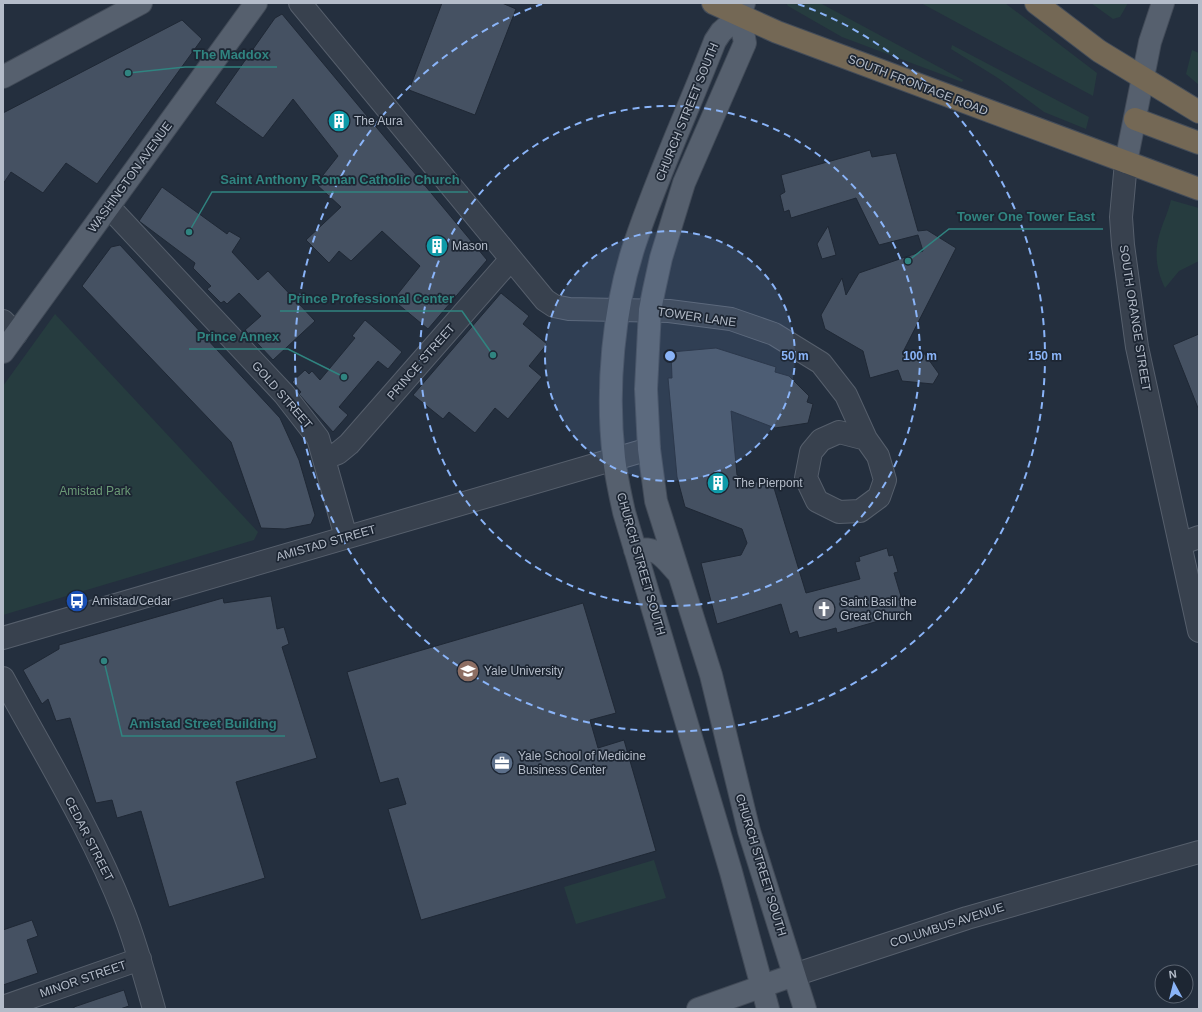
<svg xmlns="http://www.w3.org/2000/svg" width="1202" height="1012" viewBox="0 0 1202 1012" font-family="Arial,sans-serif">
<rect width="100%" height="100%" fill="#242f3e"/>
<path fill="#263c3f" d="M786,3h34l143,77 -1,2 -120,-45 -54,-31z
M921,3h84l92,70 -4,23z
M1091,3h37l-8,14 -7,2z
M952,45l137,72 -3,12 -42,-17 -46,-34 -47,-29z
M1192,50l7,3v32l-13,-11z
M1171,200l28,8v53l-20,10 -14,17c-8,-16 -11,-34 -6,-52 3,-12 9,-23 12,-36z
M55,314l203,218 -4,8 -251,75v-229z
M654,860l12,38 -90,26 -12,-37z"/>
<path fill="#455162" stroke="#1f2835" d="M442,3h60l14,6 -41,106 -66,-25z
M282,14l205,246 -59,69 -35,-29 27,-34 -38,-35 -31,30 -12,-10 -10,12 -23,-23 35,-33 -25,-23 22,-28 -45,-57 -30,39 -48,-35 60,-85z
M182,20l20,19 -105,145 -31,-21 -23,30 -32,-21 -8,12v-71z
M870,150l2,7 24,-4 22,78 9,-1 29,18 -53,104 18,-3 18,25 -6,10 -31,-3 -4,-11 -28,8 -7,-27 -38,-22 -4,-14 21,-37 4,17 13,-22 64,-22 -5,-16 -39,10 -23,-47 -65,20 -2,-8 -5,2 -4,-17 5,-3 -4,-17z
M162,187l65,47 2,-3 12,7 -9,14 26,28 10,-9 47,50 -42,39 -28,-30 16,-14 -22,-23 -12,11 -3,-3 -3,2 -14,-14 4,-3 -18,-18 2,-5 -56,-42z
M828,226l8,29 -14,4 -5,-15z
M120,245l160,173 19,42 16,55 -4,9 -26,5 -24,-1 -30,-86 -149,-156 29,-39z
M501,293l28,23 -6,8 24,20 -18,22 13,11 -34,42 -13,-11 -20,25 -26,-21 -6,7 -30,-24z
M365,320l37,32 -14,17 -10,-8 -39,46 9,8 -15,17 -27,-30 -7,-8 2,-2 -9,-10 13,-12 4,4 3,-3 8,9 35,-42 -3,-2z
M1199,334v74h-1l-25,-63z
M716,348l60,19 -1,5 14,4 20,20 -2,6 6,2 -5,19 -33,5 -44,-17 6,64 37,13 32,105 54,-14 -5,-17 5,-1 -1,-4 28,-9 2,8 4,-1 5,17 -4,1 12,40 -69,20 -1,-5 -37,10 -2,-7 -7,3 -9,-30 -64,20 -16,-61 40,-8 6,-12 -5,-14 -57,-22 -8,-30 -9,-99h4l-1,-26z
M271,596l6,33 7,-2 5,17 -7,3 35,111 -81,24 29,96 -96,29 -28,-96 -24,7 -5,-18 -16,3 -26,-85 -14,3 -8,-22 -6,5 -19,-34 36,-21v-4l164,-47 1,5z
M583,603l33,110 -26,7 8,28 26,-8 32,111 -235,69 -33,-111 18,-5 -8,-26 -18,5 -33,-111z
M32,920l6,16 -11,4 11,33 -35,12v-55z
M124,990l5,16 -9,3h-46v-2z"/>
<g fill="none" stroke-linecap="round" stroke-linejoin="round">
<g stroke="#565f6c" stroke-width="24">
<path id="minor" d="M300,3l245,297 9,6 15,3 100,2 62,8 43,15 47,29 25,32 20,44 12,17 7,24 -6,17 -19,14 -21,1 -22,-11 -11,-23 5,-26 10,-12 18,-8 27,7
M1126,162l-5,55 2,28 14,102 62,284
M109,207l175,187 34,44 28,99
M3,321l13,13
M325,458l13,-5 11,-9 162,-185
M1180,544l19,-7
M3,638l646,-189
M3,678c42,77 89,153 121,235 12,31 21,64 30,96
M794,975l173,-57 232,-66
M3,1007l137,-48"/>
</g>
<g stroke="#414a57" stroke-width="24">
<path id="major" d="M744,3l-4,12 -19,17 -6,9c-26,67 -57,133 -80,202 -22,66 -29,146 -21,215 2,18 6,36 10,54l107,360 37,137
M740,15l5,28 -61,140 -23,75 -7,32 -4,20 -4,79 3,60 7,52 55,174 38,156 56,178
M3,77l138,-74
M1126,162l24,-120 13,-39
M3,352l253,-349
M635,550c23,-4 29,8 43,23
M698,1009l96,-34"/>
</g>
<g stroke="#434c59" stroke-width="24">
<path id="highway" d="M713,3l64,29 422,157
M1036,3l63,48 100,61
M1135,119l64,24"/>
</g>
<use href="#minor" stroke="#38414e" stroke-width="22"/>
<use href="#major" stroke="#56606e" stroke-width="22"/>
<use href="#highway" stroke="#746855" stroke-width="22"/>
</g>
<circle cx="670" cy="356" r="125" fill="#8ab4f8" fill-opacity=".12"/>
<g fill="none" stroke="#8ab4f8" stroke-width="2" stroke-dasharray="7 5">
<circle cx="670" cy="356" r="125"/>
<circle cx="670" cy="356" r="250"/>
<path d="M798 4A375 375 0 1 1 542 4"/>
</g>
<defs>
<g id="building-disc" transform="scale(1.15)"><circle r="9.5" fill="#0f9aa8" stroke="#1d2633"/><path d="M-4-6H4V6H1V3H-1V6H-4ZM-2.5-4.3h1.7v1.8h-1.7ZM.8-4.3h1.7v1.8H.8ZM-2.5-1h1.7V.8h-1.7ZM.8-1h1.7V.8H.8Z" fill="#fff"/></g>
<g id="bus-disc" transform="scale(1.15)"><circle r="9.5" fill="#1a4fb4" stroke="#1d2633"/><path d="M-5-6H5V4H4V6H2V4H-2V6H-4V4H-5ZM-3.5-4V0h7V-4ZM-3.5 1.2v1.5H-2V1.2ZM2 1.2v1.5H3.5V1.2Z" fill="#fff"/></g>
<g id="church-disc" transform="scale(1.15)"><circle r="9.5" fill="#6b7280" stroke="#1d2633"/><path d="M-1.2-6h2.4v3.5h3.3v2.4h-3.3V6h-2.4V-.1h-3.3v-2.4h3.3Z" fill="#fff"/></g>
<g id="university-disc" transform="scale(1.15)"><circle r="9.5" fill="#8d6e63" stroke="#1d2633"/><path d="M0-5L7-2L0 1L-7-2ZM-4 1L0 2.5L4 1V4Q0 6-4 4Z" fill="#fff"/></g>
<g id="office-disc" transform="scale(1.15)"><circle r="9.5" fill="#5c6f8a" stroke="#1d2633"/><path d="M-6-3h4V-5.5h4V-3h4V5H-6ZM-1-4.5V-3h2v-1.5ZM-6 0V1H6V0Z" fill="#fff"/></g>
</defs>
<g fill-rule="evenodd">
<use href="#building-disc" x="339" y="121"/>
<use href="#building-disc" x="437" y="246"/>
<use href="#building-disc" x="718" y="483"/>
<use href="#bus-disc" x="77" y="601"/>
<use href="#church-disc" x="824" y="609"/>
<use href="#university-disc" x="468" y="671"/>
<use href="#office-disc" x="502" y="763"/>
</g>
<g text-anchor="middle" stroke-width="3.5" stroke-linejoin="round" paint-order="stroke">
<g font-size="12" fill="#b4bcc9" stroke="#1d2633">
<text transform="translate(918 85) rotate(21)" y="4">SOUTH FRONTAGE ROAD</text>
<text transform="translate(687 112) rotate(-68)" y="4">CHURCH STREET SOUTH</text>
<text transform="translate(130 177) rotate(-54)" y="4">WASHINGTON AVENUE</text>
<text transform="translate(697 317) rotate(8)" y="4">TOWER LANE</text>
<text transform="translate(1135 318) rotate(81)" y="4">SOUTH ORANGE STREET</text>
<text transform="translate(421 362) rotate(-49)" y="4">PRINCE STREET</text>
<text transform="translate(282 395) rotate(49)" y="4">GOLD STREET</text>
<text transform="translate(326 543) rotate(-16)" y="4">AMISTAD STREET</text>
<text transform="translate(641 564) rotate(74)" y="4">CHURCH STREET SOUTH</text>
<text transform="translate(89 839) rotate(63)" y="4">CEDAR STREET</text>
<text transform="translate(761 865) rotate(73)" y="4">CHURCH STREET SOUTH</text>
<text transform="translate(947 925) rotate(-18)" y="4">COLUMBUS AVENUE</text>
<text transform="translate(83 979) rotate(-19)" y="4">MINOR STREET</text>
</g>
<g font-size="12" fill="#b4bcc9" stroke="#1d2633" text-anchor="start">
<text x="354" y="125">The Aura</text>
<text x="452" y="250">Mason</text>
<text x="734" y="487">The Pierpont</text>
<text x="92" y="605">Amistad/Cedar</text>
<text x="840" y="606">Saint Basil the<tspan x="840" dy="14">Great Church</tspan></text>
<text x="484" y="675">Yale University</text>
<text x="518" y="760">Yale School of Medicine<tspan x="518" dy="14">Business Center</tspan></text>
</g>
<g font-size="12" fill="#6b9a76" stroke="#1d2633">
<text x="95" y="495">Amistad Park</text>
</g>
</g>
<circle cx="670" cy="356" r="6" fill="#8ab4f8" stroke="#1d2633" stroke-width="2"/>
<g font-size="12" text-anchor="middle" font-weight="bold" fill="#8ab4f8" stroke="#1d2633" stroke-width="3.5" stroke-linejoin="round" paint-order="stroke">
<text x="795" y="360">50 m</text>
<text x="920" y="360">100 m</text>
<text x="1045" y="360">150 m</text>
</g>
<path fill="none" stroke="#308480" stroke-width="1.5" d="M128 73L185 67H277M189 232L212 192H468M908 261L949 229H1103M493 355L462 311H280M344 377L288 349H189M104 661L122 736H285"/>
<g fill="#308480" stroke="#1d2633" stroke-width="1.5">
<circle cx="128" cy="73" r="4"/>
<circle cx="189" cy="232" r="4"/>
<circle cx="908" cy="261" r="4"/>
<circle cx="493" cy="355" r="4"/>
<circle cx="344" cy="377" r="4"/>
<circle cx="104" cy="661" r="4"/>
</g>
<g font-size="13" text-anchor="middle" font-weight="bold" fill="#308480" stroke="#1d2633" stroke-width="3.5" stroke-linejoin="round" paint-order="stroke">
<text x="231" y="59">The Maddox</text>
<text x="340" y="184">Saint Anthony Roman Catholic Church</text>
<text x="1026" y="221">Tower One Tower East</text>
<text x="371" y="303">Prince Professional Center</text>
<text x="238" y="341">Prince Annex</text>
<text x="203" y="728">Amistad Street Building</text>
</g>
<rect width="1202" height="1012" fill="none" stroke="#b4bcc9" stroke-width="8"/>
<g transform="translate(1174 984) rotate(353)"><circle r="19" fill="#1d2633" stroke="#59626f"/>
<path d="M0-3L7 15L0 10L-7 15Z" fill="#8ab4f8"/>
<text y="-6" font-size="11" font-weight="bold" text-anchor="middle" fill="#b4bcc9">N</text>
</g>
</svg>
